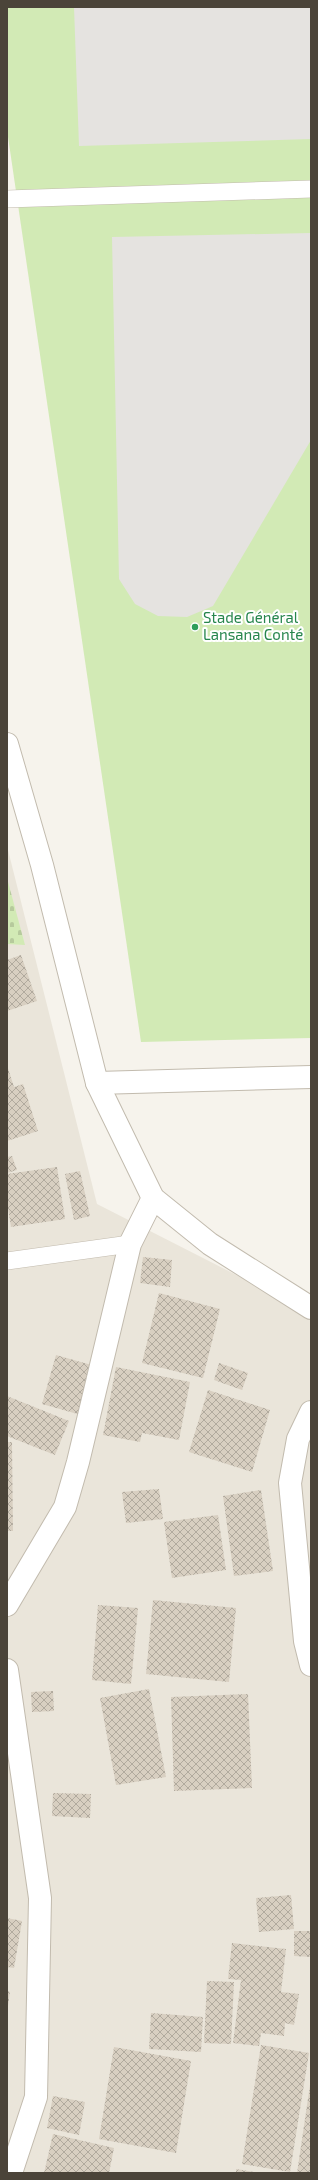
<svg xmlns="http://www.w3.org/2000/svg" width="318" height="2180" viewBox="0 0 318 2180" font-family="'Exo 2',sans-serif">
<defs>
<pattern id="cemetery-stones" width="16" height="16" patternUnits="userSpaceOnUse"><rect width="16" height="16" fill="#d2eab5"/><path d="M2 7V4a2 2 0 0 1 4 0v3zM10 15v-3a2 2 0 0 1 4 0v3z" fill="#b6ca9c"/></pattern>
<pattern id="building-cross-hatch" width="8" height="8" patternUnits="userSpaceOnUse"><rect width="8" height="8" fill="#d8cfc1"/><path d="M0 0l8 8M0 8l8-8" fill="none" stroke="#b1aa9e"/></pattern>
</defs>
<rect width="100%" height="100%" fill="#f6f3ec"/>
<path fill="#eae5da" d="M7,846l90,358 214,109v860h-304z"/>
<path fill="url(#cemetery-stones)" d="M7,878l18,67 -18,-1z"/>
<path fill="#d2eab5" d="M7,7h304v1031l-170,4 -134,-912z"/>
<path fill="#e5e3e0" d="M74,7h237v132l-232,7z
M311,233v207l-98,166 -26,11 -29,-1 -23,-12 -16,-25 -7,-342z"/>
<path fill="url(#building-cross-hatch)" d="M21,955l16,46 -30,10v-51z
M7,1065l7,22 9,-3 15,47 -31,10z
M12,1156l5,14 -10,3v-16z
M57,1167l8,52 -54,8 -4,-25v-28z
M80,1171l10,45 -16,4 -9,-46z
M143,1257l29,3 -2,27 -30,-4z
M159,1293l61,16 -17,69 -61,-15z
M56,1355l39,11 -14,49 -39,-11z
M219,1363l29,10 -6,17 -28,-10z
M116,1367l74,15 -11,58 -37,-7 -2,9 -37,-7z
M208,1390l62,20 -18,62 -63,-20z
M7,1396l62,25 -14,34 -48,-19z
M7,1442h5l1,89h-6z
M159,1489l4,30 -37,4 -4,-31z
M261,1490l12,81 -39,5 -11,-80z
M218,1515l8,55 -54,8 -8,-56z
M153,1600l83,8 -7,74 -83,-8z
M98,1605l40,3 -7,76 -39,-4z
M149,1689l17,88 -50,8 -16,-87z
M53,1691l1,20 -22,1 -1,-20z
M248,1694l4,94 -78,3 -3,-94z
M53,1793l38,1 -1,24 -38,-2z
M291,1895l3,34 -35,3 -3,-34z
M7,1918l15,3 -8,47 -7,-1z
M294,1931h17v26l-17,-1z
M232,1943l54,6 -5,43 18,2 -5,31 -9,-2 -1,13 -23,-3 -2,13 -26,-3 8,-63 -13,-1z
M207,1981l27,1 -3,62 -27,-1z
M7,1991l3,1 -2,14h-1z
M151,2013l52,4 -2,35 -52,-3z
M261,2045l48,8 -19,119 -48,-8z
M114,2047l77,14 -15,92 -77,-14z
M310,2085l1,88h-14z
M53,2096l32,6 -6,33 -32,-7z
M53,2134l61,14 -5,25h-65z
M236,2169l18,3v1h-18z"/>
<g fill="none" stroke-linecap="round" stroke-linejoin="round">
<g stroke="#c2bbae" stroke-width="18">
<path id="service" d="M7,199l304,-10
M7,1261l123,-17"/>
</g>
<g stroke="#c2bbae" stroke-width="24">
<path id="minor" d="M97,1083l214,-6
M311,1412l-13,27 -8,44 15,158 6,24
M7,1605l58,-98 13,-45 52,-218 23,-46
M7,1670l33,228 -4,199 -25,76"/>
</g>
<g stroke="#c2bbae" stroke-width="24">
<path id="tertiary" d="M7,744l35,121 55,218 56,115 57,46 101,64"/>
</g>
<use href="#service" stroke="#fff" stroke-width="17"/>
<use href="#minor" stroke="#fff" stroke-width="22"/>
<use href="#tertiary" stroke="#fff" stroke-width="22"/>
</g>
<circle fill="#2e9e5b" stroke="#fff" stroke-width="1.5" cx="195" cy="627" r="4"/>
<g text-anchor="middle" stroke-width="4" stroke-linejoin="round" paint-order="stroke">
<g font-size="15" fill="#27864d" stroke="#fff" text-anchor="start">
<text x="203" y="623">Stade Général<tspan x="203" dy="17">Lansana Conté</tspan></text>
</g>
</g>
<rect width="318" height="2180" fill="none" stroke="#4b4439" stroke-width="16"/>
</svg>
